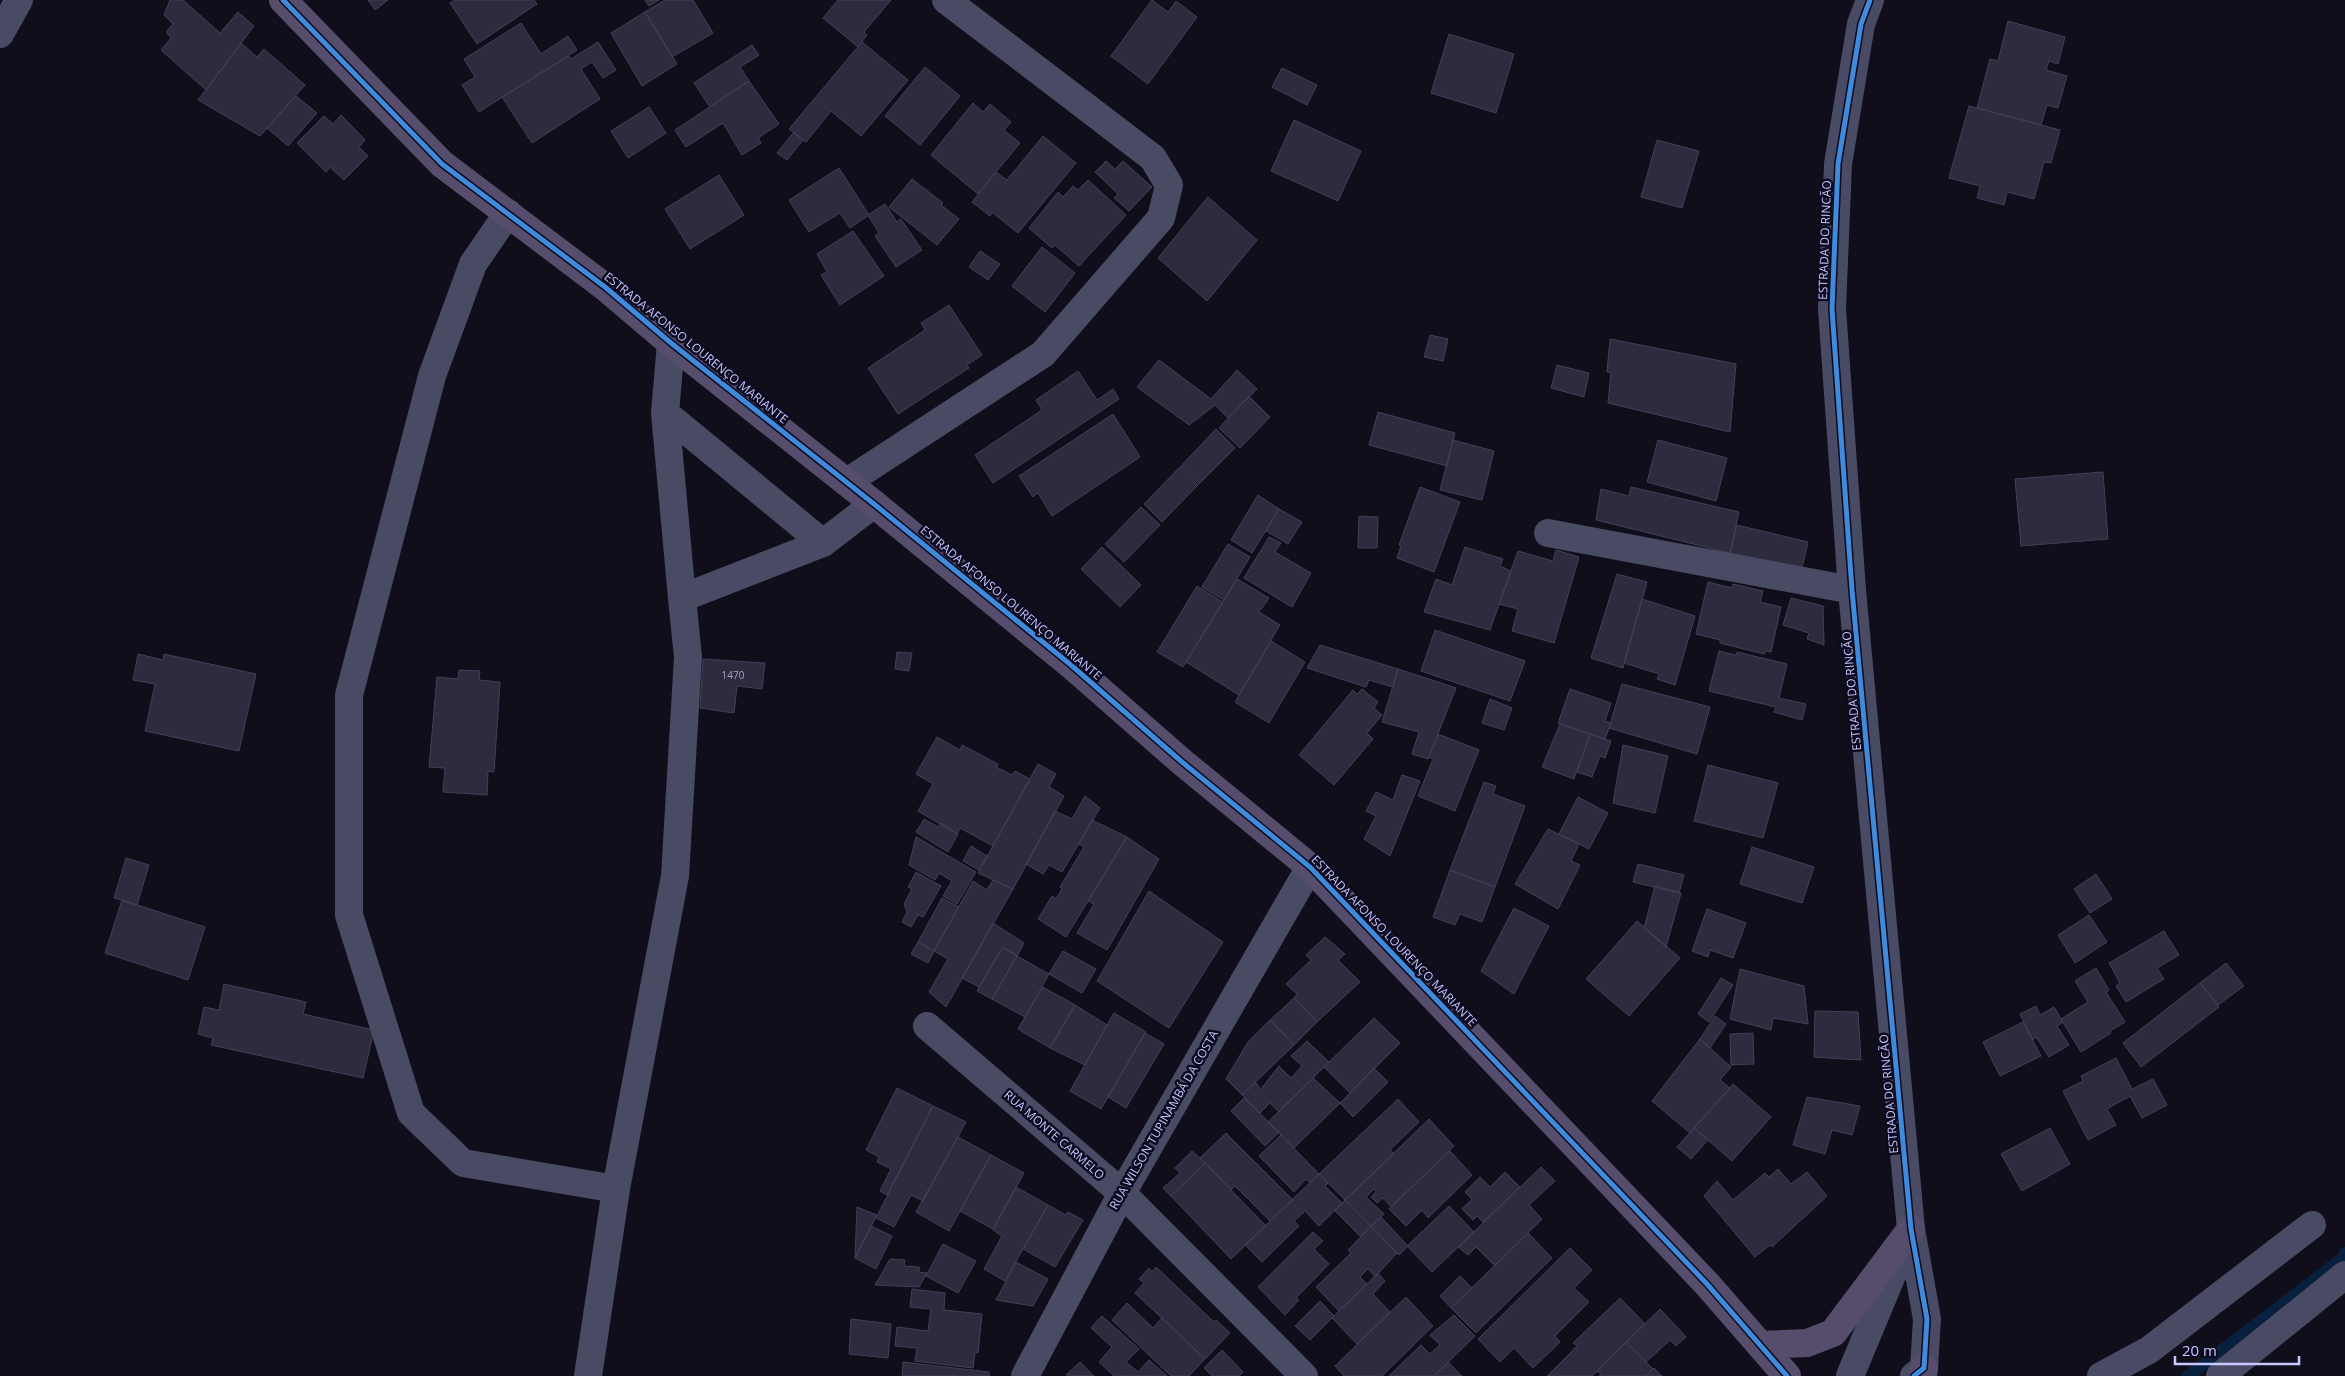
<svg xmlns="http://www.w3.org/2000/svg" width="2345" height="1376" viewBox="0 0 2345 1376" font-family="'Open Sans',sans-serif">
<rect width="100%" height="100%" fill="#100e1a"/>
<g fill="none" stroke-linecap="round" stroke-linejoin="round">
<path stroke="#081f3d" stroke-width="12" d="M2188,1376l156,-119 1,-4"/>
</g>
<path fill="#2d2b3d" stroke="#424058" d="M170,0h13l37,33 18,-21 16,14 -48,64 -45,-40 10,-12 -5,-6 7,-8 -9,-9z
M368,0h20l-13,10z
M455,0h79l3,4 -60,40 -27,-41z
M645,0h14l-10,6z
M665,0h28l20,33 -41,24 -27,-45z
M838,0h53l-27,32 3,3 -9,12 -35,-29z
M1152,0l16,12 8,-11 21,16 -49,67 -37,-28z
M645,12l32,52 -35,22 -31,-53z
M2008,21l57,16 -7,27 -9,-3 -3,9 21,6 -9,32 -11,-3 -6,20 -64,-17 13,-49 8,2z
M521,23l20,31 27,-18 9,14 -98,62 -17,-27 13,-8 -11,-18z
M1449,34l65,20 -18,59 -65,-20z
M598,42l18,28 -13,8 -11,-16 -11,7 19,30 -68,44 -30,-46 67,-41 2,3z
M862,42l46,38 -47,56 -30,-25 -25,31 -17,-13z
M241,43l16,14 7,-8 41,36 -45,51 -62,-36z
M752,45l7,10 -19,12 9,14 -39,26 -16,-24z
M925,67l35,29 -40,49 -35,-29z
M1282,68l35,17 -10,20 -35,-18z
M749,81l30,43 -21,14 3,5 -19,12 -19,-32 -37,24 -11,-17z
M296,96l21,17 -29,33 -21,-18z
M973,103l10,9 7,-8 21,18 -7,8 16,13 -42,51 -47,-39z
M1969,106l91,24 -9,33 -7,-1 -10,37 -27,-7 -3,13 -27,-7 3,-12 -31,-8z
M649,107l17,26 -38,25 -17,-27z
M341,115l24,25 -6,7 9,9 -24,24 -14,-13 -4,5 -29,-29 27,-27 9,8z
M1294,120l67,31 -23,50 -67,-30z
M794,132l9,8 -16,20 -10,-7z
M1043,136l33,27 -58,70 -26,-21 -2,4 -18,-14 24,-30 11,8z
M1657,140l42,11 -17,57 -41,-11z
M1106,161l9,8 8,-8 29,26 -23,24 -15,-13 4,-4 -23,-22z
M839,168l30,47 -19,13 -10,-15 -31,19 -20,-32z
M719,175l25,40 -54,34 -25,-40z
M912,179l31,24 -2,2 18,14 -22,26 -48,-38z
M1088,180l38,35 -47,51 -24,-21 -3,3 -23,-20 29,-36 5,5 10,-11 5,4z
M1208,197l49,43 -50,61 -49,-43z
M885,204l12,18 4,-3 21,31 -26,17 -21,-31 4,-3 -11,-18z
M853,231l31,45 -44,29 -19,-30 6,-3 -10,-18z
M1042,247l33,26 -30,39 -33,-26z
M980,251l20,13 -12,16 -19,-13z
M949,305l33,50 -15,10 2,3 -71,46 -30,-46 57,-38 -4,-7z
M1430,335l18,4 -5,22 -19,-4z
M1610,339l126,25 -6,68 -122,-29 3,-30 -4,-1z
M1159,360l52,39 26,-29 20,19 -29,29 -13,-13 -26,20 -52,-38z
M1557,365l32,8 -5,24 -33,-9z
M1078,371l19,29 16,-11 6,10 -126,84 -18,-28 67,-45 -6,-10z
M1249,396l21,21 -30,31 -21,-20z
M1378,412l77,21 -8,33 -78,-21z
M1113,414l27,43 -88,59 -14,-23 -5,4 -14,-21z
M1216,429l19,19 -36,36 -18,-18z
M1453,440l41,11 -12,49 -42,-10z
M1658,440l69,18 -11,43 -69,-19z
M1180,467l18,18 -36,37 -18,-18z
M2103,472l5,67 -87,7 -6,-67z
M1420,487l40,15 -26,70 -37,-14 4,-12 -2,-1z
M1631,487l108,25 -9,41 -134,-33 5,-31 28,7z
M1258,495l21,14 -27,44 -21,-13z
M1141,507l19,18 -36,37 -19,-18z
M1279,509l23,13 -14,22 -22,-13z
M1359,516l19,1 -1,31h-19z
M1737,525l71,17 -8,34 -71,-17z
M1269,537l12,6 -6,9 36,21 -19,34 -48,-29z
M1228,544l22,13 -26,43 -22,-13z
M1102,547l39,38 -21,22 -39,-38z
M1465,547l38,12 -3,7 11,5 -21,59 -66,-18 12,-33 16,6z
M1556,550l23,7 -25,86 -42,-12 6,-22 -19,-5 19,-53 35,10z
M1617,574l30,8 -24,86 -32,-10z
M1237,579l32,19 -10,14 21,13 -41,70 -53,-33z
M1708,582l24,6 1,-4 30,7 -3,11 21,5 -10,45 -6,-1 -1,3 -44,-11v-3l-24,-6z
M1197,586l26,16 -40,65 -26,-15z
M1791,598l32,8 1,39 -17,-6 2,-6 -26,-8z
M1642,599l53,17 -20,69 -18,-6 2,-5 -35,-11z
M1435,630l90,31 -15,40 -89,-30z
M1271,641l34,21 -36,61 -34,-21z
M1320,645l78,24 -5,18 -24,-7 -3,7 -59,-19z
M1719,651l17,4 1,-3 50,12 -8,34 27,6 -4,16 -28,-8 2,-5 -67,-16z
M897,652l15,1 -3,18 -14,-2z
M138,654l25,6 1,-6 92,20 -17,77 -94,-20 10,-47 -22,-4z
M703,659l62,4 -3,26 -25,-3 -3,27 -34,-5z
M1398,669l58,19 -28,71 -16,-5 7,-22 -37,-10z
M459,670l21,1 -1,9 21,2 -6,90 -6,-1 -1,24 -44,-3 2,-24 -16,-1 8,-90 21,2z
M1622,684l88,23 -13,47 -88,-26z
M1362,689l16,13 -4,6 8,7 -15,18 6,6 -39,46 -35,-30 54,-65 4,4z
M1570,689l41,14 -6,18 6,2 -6,16 -47,-16z
M1490,699l22,9 -8,22 -22,-7z
M1560,724l30,10 -16,45 -32,-12z
M1438,734l41,16 -24,61 -37,-15 15,-37 -4,-2z
M1590,734l21,7 -6,17 -5,-2 -8,21 -15,-5z
M937,737l23,13 2,-5 36,19 -2,3 16,8 3,-4 15,8 -37,67 -33,-18 -3,6 -39,-23 15,-27 -17,-10z
M1623,745l45,11 -13,57 -42,-10z
M1038,764l18,10 -7,13 15,9 -51,93 -35,-16z
M1708,765l70,18 -15,55 -69,-17z
M1402,775l18,6 -30,75 -26,-17 12,-23 -10,-5 10,-19 17,8z
M1484,782l12,4 -3,8 32,12 -30,81 -45,-17z
M1085,796l15,12 -38,64 -13,-7 -6,9 -17,-10 29,-53 17,8z
M1578,797l30,16 -19,36 -30,-15z
M924,819l14,8 3,-4 17,11 -10,18 -32,-20z
M1092,820l35,17 -61,100 -28,-18 14,-23 4,3 6,-10 -2,-2 24,-40 -5,-3z
M1548,829l31,15 -8,17 9,4 -22,44 -43,-25z
M916,837l60,35 -19,32 -14,-8 9,-15 -13,-8 -4,7 -26,-15z
M1127,837l32,22 -52,91 -30,-17 17,-29 -6,-3z
M971,846l16,10 -8,14 -16,-9z
M1752,847l62,20 -12,36 -62,-19z
M126,858l23,7 -12,40 -23,-7z
M1638,864l46,11 -5,18 -46,-11z
M1450,870l45,17 -13,35 -22,-8 -5,11 -22,-8z
M916,872l25,14 -18,31 -5,-2 -7,12 -9,-5 5,-10 -3,-8 8,-15 -4,-2z
M2096,874l16,25 -22,14 -16,-24z
M993,880l20,9 -67,118 -17,-15 19,-33 -14,-8 39,-70 14,9z
M1655,886l26,7 -15,54 -22,-19z
M1149,891l74,51 -54,86 -72,-47z
M942,898l17,9 -25,44 -16,-9z
M122,900l83,27 -17,53 -83,-27z
M1514,908l35,18 -35,68 -33,-23z
M1707,909l39,14 -13,35 -23,-8 -2,7 -16,-6z
M2089,915l18,27 -32,21 -17,-28z
M1637,921l43,37 -51,58 -43,-37z
M993,923l31,20 -7,13 -14,-9 -24,40 -17,-9z
M2164,931l15,24 -22,13 7,11 -38,23 -10,-16 4,-3 -11,-20z
M1325,937l20,17 -7,6 22,22 -43,40 -23,-24 3,-4 -11,-10 25,-24 -5,-5z
M918,942l16,9 -6,12 -17,-9z
M1003,947l14,9 -25,43 -15,-8z
M1063,951l33,18 -14,24 -33,-19z
M1017,956l32,18 -24,43 -33,-18z
M2226,963l18,23 -26,19 -18,-22z
M2096,968l13,22 -3,2 19,30 -15,9 1,2 -30,19 -20,-33 27,-17 -13,-21z
M1740,969l64,17 4,38 -35,-6 -2,12 -41,-11z
M1721,978l12,7 -24,37 -11,-8z
M2200,983l19,24 -78,60 -18,-24z
M224,984l82,18 -3,12 71,16 -11,48 -152,-33 2,-7 -15,-4 6,-27 15,3z
M1043,987l32,18 -25,43 -32,-19z
M1294,998l23,24 -23,23 -24,-25z
M1075,1005l32,20 -22,40 -35,-17z
M2036,1006l4,9 14,-8 9,15 -6,4 12,19 -20,12 -13,-20 -3,3 -13,-26z
M1815,1011l43,1 3,48 -47,-3z
M1114,1013l32,19 -45,77 -31,-18z
M1715,1016l11,8 -16,24 -10,-9z
M1374,1018l26,25 -50,50 -26,-26z
M1270,1020l24,25 -52,50 -16,-16 22,-37z
M2023,1022l18,34 -41,20 -17,-34z
M1145,1033l19,11 -38,64 -18,-11z
M1753,1033l1,31 -23,1 -1,-31z
M1700,1039l31,28 -11,13 10,8 -40,45 -38,-32z
M1307,1041l22,21 -50,50 -9,-9 -10,10 -18,-18 13,-13 6,7 18,-23 12,12 11,-12 -11,-10z
M2116,1058l16,31 21,-10 14,26 -25,13 -12,-22 -23,13 9,16 -28,15 -25,-49 20,-10 -2,-5z
M1374,1068l14,14 -35,35 -13,-14z
M1313,1078l27,25 -46,45 -26,-26z
M1733,1084l38,33 -39,44 -38,-33z
M897,1088l36,18 -46,89 -7,-4 11,-22 -14,-7 2,-5 -13,-7z
M1807,1097l53,9 -8,29 -20,-5 -7,24 -32,-9z
M1244,1098l35,34 -14,14 -34,-35z
M1398,1099l21,23 -29,28 4,4 -49,46 -26,-26z
M933,1106l33,16 -43,79 -12,-6 -17,32 -18,-9z
M1429,1119l25,27 -63,61 -8,-9 -6,5 -6,-6 5,-5 -2,-3 -8,8 18,17 -13,12 -26,-26z
M1694,1128l14,12 -17,19 -14,-12z
M2050,1128l20,36 -48,27 -21,-37z
M1226,1133l67,67 -23,21 -35,-35 -4,4 -31,-32z
M1281,1135l38,39 -9,9 -4,-4 -12,13 -35,-36z
M958,1137l33,18 -42,76 -33,-19z
M1192,1151l13,12 -34,33 -8,-8 17,-15 -5,-5z
M1450,1151l22,24 -44,43 -6,-8 -16,16 -17,-17z
M991,1155l33,18 -31,56 -33,-18z
M1205,1163l61,63 -35,33 -60,-63z
M1541,1167l14,14 -26,24 13,14 -47,47 -19,-19 -8,8 -10,-8z
M1778,1169l13,15 16,-12 20,24 -55,51 -2,-2 -15,12 -51,-61 13,-15 16,19 32,-27 4,4z
M1505,1172l15,15 -37,35 -6,-6 -4,4 -11,-11 10,-10 -7,-7 15,-15 10,10z
M1319,1174l9,9 -3,3 17,17 -23,23 -14,-15 -11,10 5,5 -37,36 -17,-17z
M1016,1187l32,18 -43,76 -21,-12 18,-33 -9,-6z
M1345,1200l26,26 -10,11 -26,-26z
M1048,1205l18,10 2,-3 15,8 -28,47 -32,-18z
M1449,1206l25,26 -42,40 -25,-26z
M857,1207l20,8 -22,43z
M1381,1217l27,29 -9,9 -28,-29z
M871,1226l21,10 -16,33 -21,-11z
M1371,1226l26,27 -22,24 -7,-8 -8,8 7,7 -28,27 -23,-24 35,-34 -3,-3z
M1313,1232l10,9 -9,8 15,15 -33,34 3,2 -14,15 -27,-28z
M1528,1233l24,25 -76,75 -25,-25z
M943,1244l33,17 -18,32 -32,-17z
M1570,1248l22,22 -18,18 15,14 -34,34 5,6 -27,26 -19,-20 -14,14 -22,-23z
M890,1259l15,1 -1,6 15,1v5l8,1 -8,14 -44,-2z
M1016,1262l32,17 -15,27 -37,-6z
M1156,1267l58,55 2,-2 14,13 -25,26 -70,-66 9,-10 -5,-4 10,-11 3,4z
M1378,1273l7,8 -12,13 17,18 -33,32 -25,-26z
M1460,1276l12,12 -21,20 -11,-12z
M912,1289l33,4 -1,17 38,4 -4,39 -3,-1 -2,16 -58,-7 2,-13 -22,-2 2,-19 31,4 3,-22 -21,-2z
M1406,1297l27,29 -51,50h-38l-9,-10z
M1620,1298l25,26 -53,52h-45l30,-30 -4,-3z
M1320,1301l14,15 -24,24 -15,-14z
M1127,1303l26,25 9,-10 43,41 -16,17h-18l-59,-56z
M1660,1309l26,28 -10,9 -6,-6 -24,22 -20,-20z
M1454,1315l21,21 -41,40h-45l32,-31 9,9 10,-9 -10,-10z
M1102,1316l37,33 -13,13 12,10 11,-12 18,16h-53l-15,-14 13,-15 -21,-19z
M851,1319l40,5 -3,34 -39,-4z
M1626,1342l27,27 -7,7h-47l2,-2 -4,-3z
M1222,1350l21,22 -4,4h-27l-8,-8z
M903,1362l86,10v4h-87z
M1080,1362l14,14 -28,-1z
M1448,1362l14,14h-28z
M1654,1368l8,8h-16z"/>
<g fill="none" stroke-linecap="round" stroke-linejoin="round">
<path stroke="#494a63" stroke-width="28" d="M1870,0l-9,24 -23,140 -6,145 20,281 59,639 16,90 -3,49 -10,8
M0,34l19,-34
M508,213l-35,51 -41,112 -83,319v220l62,198 52,50 153,26
M671,343l-6,70 17,185
M665,413l158,130
M847,482l196,-128 118,-136 8,-33 -16,-27 -207,-158
M1548,533l304,57
M927,1026l195,167 182,183
M588,1376l28,-187 59,-313 13,-219 -6,-59 141,-55 51,-39
M1025,1376l97,-183 188,-326
M1850,1376l55,-132
M2101,1376l48,-26 163,-125
M2220,1376l125,-101"/>
<path stroke="#564d6d" stroke-width="28" d="M283,0l159,164 163,123 66,56 203,161 197,161 111,97 128,105 397,417 80,92
M1761,1345l46,-2 26,-10 78,-104
M1923,1376l1,-8"/>
<g stroke="#0c0a1e" stroke-width="8">
<path id="cycleway" d="M283,0l159,164 163,123 66,56 203,161 197,161 111,97 128,105 397,417 80,92
M1870,0l-9,24 -23,140 -6,145 20,281 59,639 16,90 -3,49 -10,8"/>
</g>
<use href="#cycleway" stroke="#408adc" stroke-width="5"/>
</g>
<g text-anchor="middle" stroke-width="5" stroke-linejoin="round" paint-order="stroke">
<g font-size="10" fill="#a1a0ce">
<text x="733" y="679">1470</text>
</g>
<g font-size="12" fill="#c8c7ff" stroke="#0c0a1e">
<text transform="translate(1825 240) rotate(-88)" y="4">ESTRADA DO RINCÃO</text>
<text transform="translate(696 348) rotate(39)" y="4">ESTRADA AFONSO LOURENÇO MARIANTE</text>
<text transform="translate(1011 603) rotate(40)" y="4">ESTRADA AFONSO LOURENÇO MARIANTE</text>
<text transform="translate(1852 691) rotate(-95)" y="4">ESTRADA DO RINCÃO</text>
<text transform="translate(1394 941) rotate(46)" y="4">ESTRADA AFONSO LOURENÇO MARIANTE</text>
<text transform="translate(1889 1094) rotate(-95)" y="4">ESTRADA DO RINCÃO</text>
<text transform="translate(1164 1120) rotate(-60)" y="4">RUA WILSON TUPINAMBÁ DA COSTA</text>
<text transform="translate(1054 1135) rotate(41)" y="4">RUA MONTE CARMELO</text>
</g>
</g>
<path d="M2175 1356v8h124v-8" fill="none" stroke="#c8c7ff" stroke-width="2.5"/>
<text x="2182" y="1356" font-size="15" fill="#c8c7ff" stroke="#0c0a1e" stroke-width="4" paint-order="stroke">20 m</text>
</svg>
